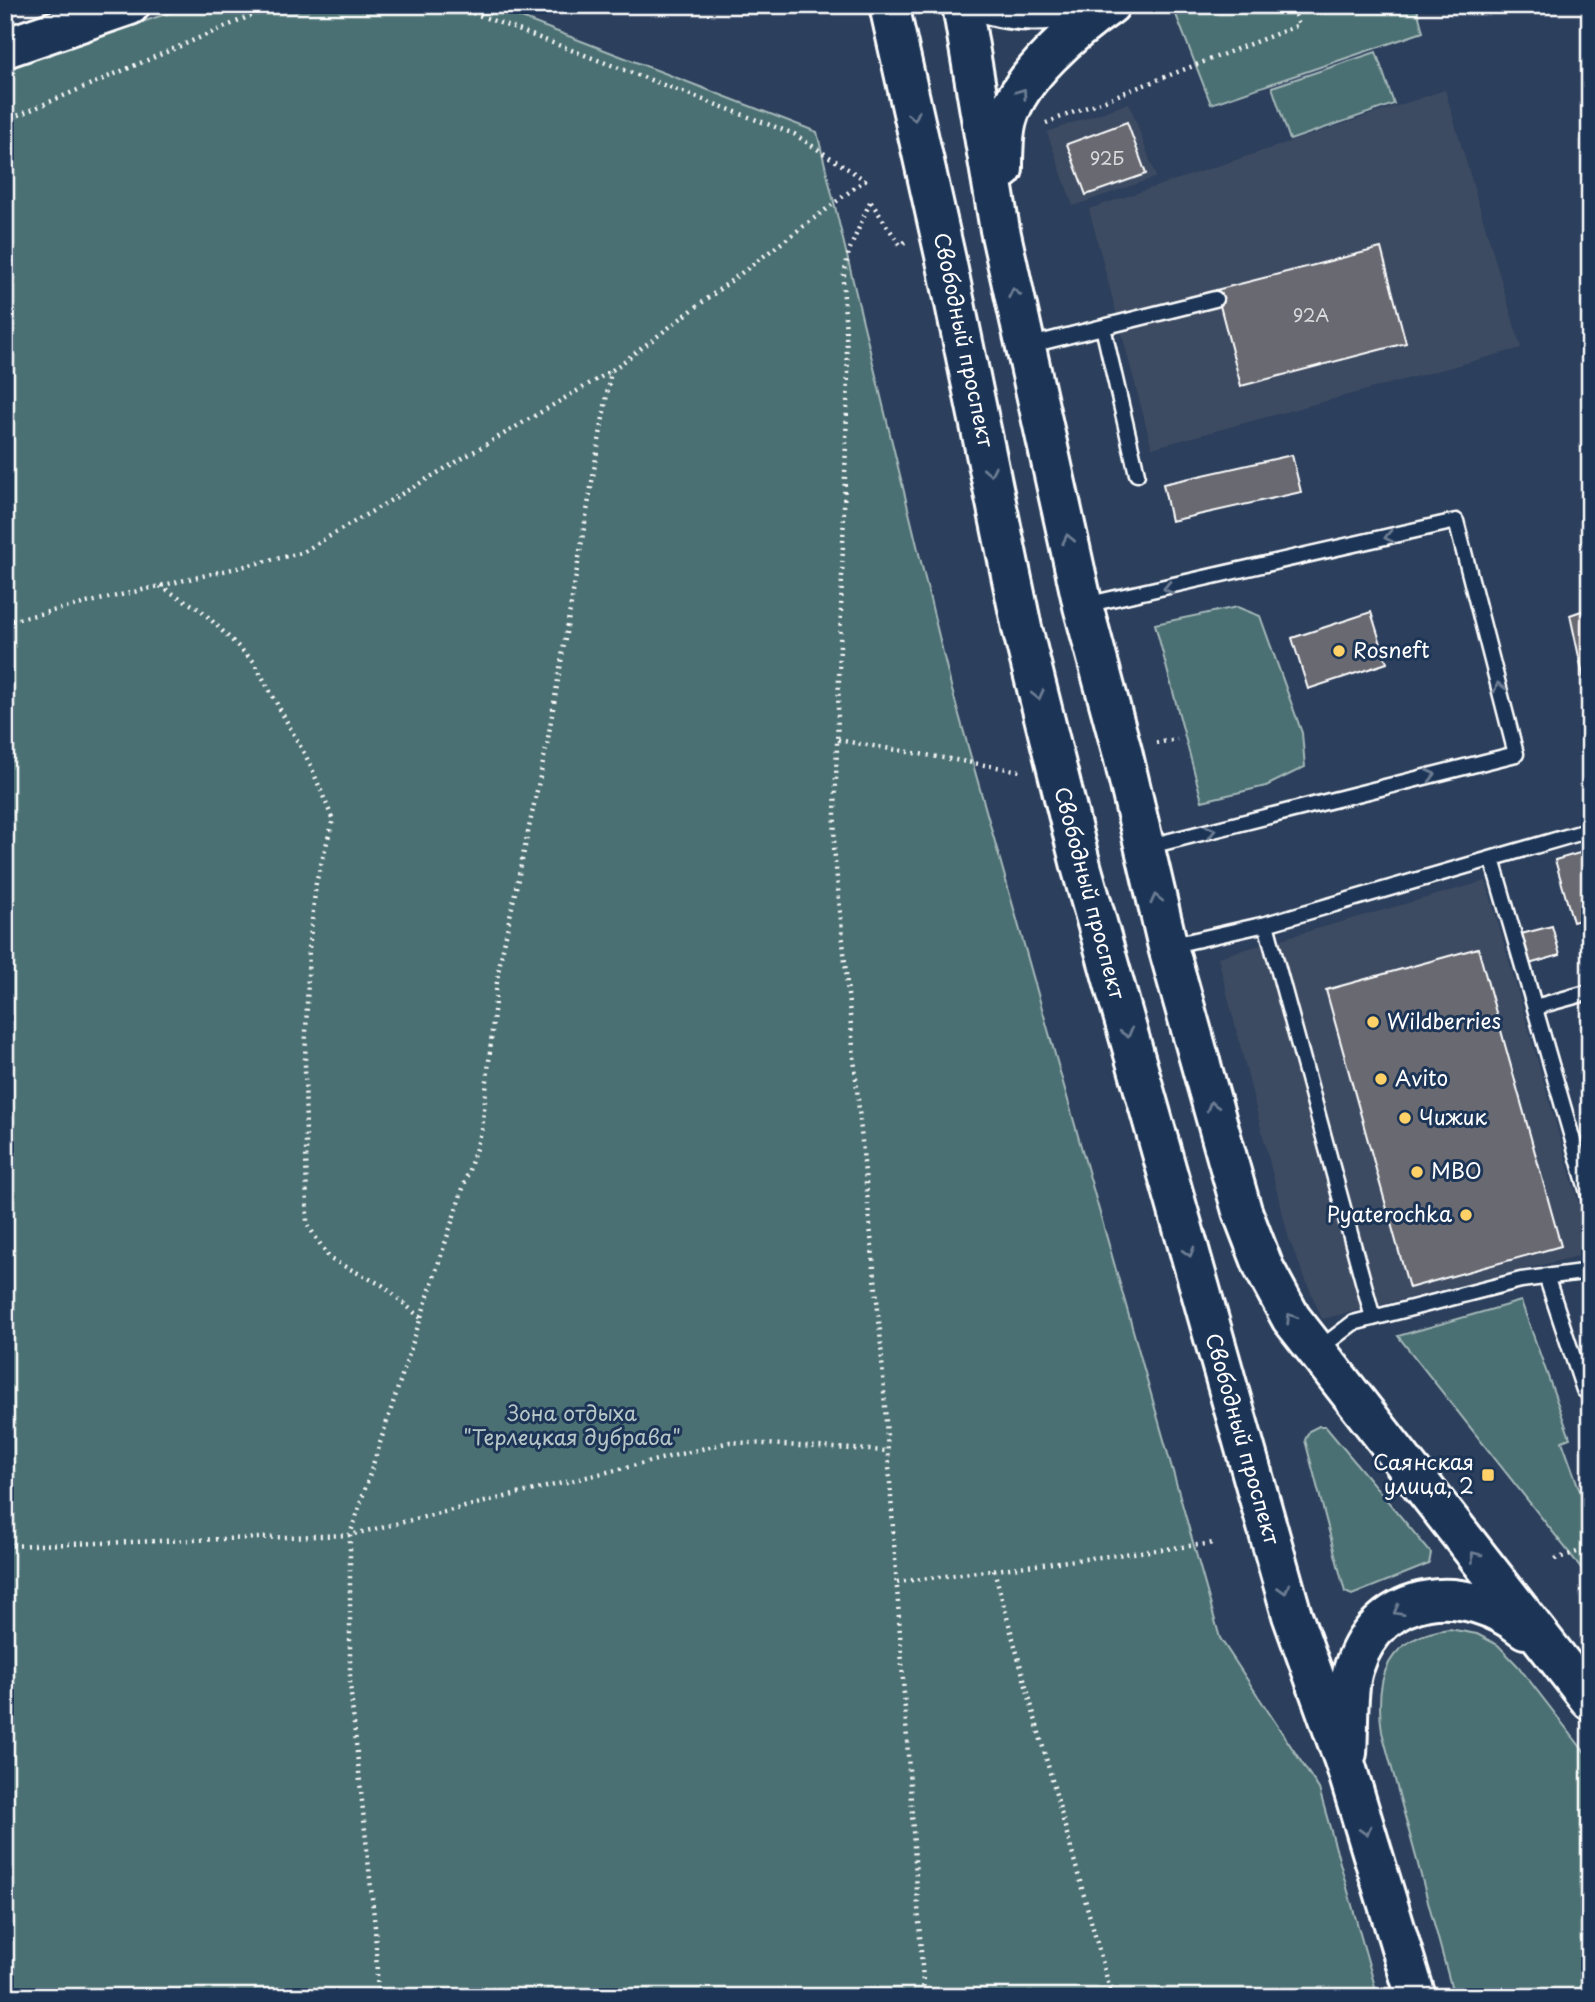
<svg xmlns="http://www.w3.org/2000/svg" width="1595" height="2002" viewBox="0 0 1595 2002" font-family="'Playpen Sans',sans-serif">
<rect width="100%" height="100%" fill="#2c3f5c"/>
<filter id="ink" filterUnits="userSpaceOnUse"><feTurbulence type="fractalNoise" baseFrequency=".0143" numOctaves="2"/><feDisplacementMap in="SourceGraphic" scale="14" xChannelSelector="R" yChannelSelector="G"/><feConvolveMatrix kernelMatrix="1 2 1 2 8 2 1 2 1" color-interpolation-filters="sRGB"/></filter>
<g filter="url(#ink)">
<path fill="#3e4c62" d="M1445,90l76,258 -369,100 -63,-239z
M1129,103l27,74 -83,29 -26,-74z
M1486,881l104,362v10l-268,66 -33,-80 -71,-282z"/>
<path fill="#4b7073" stroke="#a5b8b9" stroke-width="2" d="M192,5h296l329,127 135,558 268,948 99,151 59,208h-1373v-1928z
M1178,5h238l7,27 -212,72 -38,-97z
M1376,52l18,52 -104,36 -18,-53z
M1237,607l23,9 42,117 3,34 -39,19 -64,15 -47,-177z
M1521,1301l49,137 -8,3 28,78v60l-192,-243z
M1319,1426h6l106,127 -2,11 -77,31 -7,-3 -40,-152 4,-9z
M1449,1629l28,5 21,11 20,21 72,93v238h-136l-72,-265c-8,-56 5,-95 67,-103z"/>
<path fill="#676971" stroke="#fff" stroke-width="2" d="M1127,122l19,52 -60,21 -19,-51z
M1381,248l25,95 -165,43 -25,-96z
M1292,455l9,37 -130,29 -8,-37z
M1590,608v100l-20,-93z
M1371,612l16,51 -79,26 -16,-51z
M1590,850v67l-17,5 -18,-62z
M1552,926l8,29 -31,9 -8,-30z
M1478,948l83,298 -152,42 -83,-298z"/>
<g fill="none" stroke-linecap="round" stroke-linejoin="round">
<g stroke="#fff" stroke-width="19">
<path id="lane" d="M1103,327l34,147
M1027,346l188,-47
M1085,605l371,-84 60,233 -370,93
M1492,859l98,341
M1266,924l107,394
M1169,946l97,-22 324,-94
M1535,1007l55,-15
M1546,1276l38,114
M1319,1349l34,-26 168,-43 69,-9"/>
</g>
<g stroke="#fff" stroke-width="44">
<path id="secondary" d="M889,5l57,255 76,368 59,238 211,749 54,151 70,231
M962,5l38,225 83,376 39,145 46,196 74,264 22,57 27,50 299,382
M991,5c29,8 57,7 86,0
M1003,169c0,-16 0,-34 4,-49 12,-43 67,-90 103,-115
M1347,1753c2,-25 -1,-64 7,-86 26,-79 112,-86 171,-38"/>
</g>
<g stroke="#fff" stroke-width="44">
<path id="primary" d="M5,48l125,-43"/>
</g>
<path stroke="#fff" stroke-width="4.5" stroke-dasharray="2 5" stroke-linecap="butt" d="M5,121l271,-116
M1046,123l253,-98 -8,-20
M870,202l-21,49 -6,29 5,93 -14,474 46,484 44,666
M871,202l29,43 5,-3
M160,586l41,24 53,52 56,102 23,56 -17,63 -7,65 -4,113 2,163 23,35 52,26 39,33
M5,622l296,-69 310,-182 254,-191 -71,-46 -342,-129
M838,740l182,31
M1156,743l21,-4
M5,1546l345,-11 380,-93 158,9
M1555,1559l35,-11
M994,1570l118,427
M897,1582l317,-39
M378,1997l-3,-70 -25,-242v-150l132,-405 16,-158 49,-228 64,-373"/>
<use href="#lane" stroke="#1d3557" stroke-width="14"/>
<use href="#secondary" stroke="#1d3557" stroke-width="38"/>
<use href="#primary" stroke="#1d3557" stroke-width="38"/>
</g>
<defs><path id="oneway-chevron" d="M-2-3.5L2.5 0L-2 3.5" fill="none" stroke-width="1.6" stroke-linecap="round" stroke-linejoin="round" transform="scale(1.75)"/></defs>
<g stroke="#6c7c92">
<use href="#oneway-chevron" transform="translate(1022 93) rotate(-54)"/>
<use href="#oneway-chevron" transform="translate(914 116) rotate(77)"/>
<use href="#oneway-chevron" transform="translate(1014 293) rotate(-102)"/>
<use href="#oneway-chevron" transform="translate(990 471) rotate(78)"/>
<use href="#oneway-chevron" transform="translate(1389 537) rotate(167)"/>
<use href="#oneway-chevron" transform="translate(1068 539) rotate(-102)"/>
<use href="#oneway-chevron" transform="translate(1168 588) rotate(167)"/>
<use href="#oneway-chevron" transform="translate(1499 687) rotate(-105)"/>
<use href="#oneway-chevron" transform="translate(1038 695) rotate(77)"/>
<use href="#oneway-chevron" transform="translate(1431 775) rotate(-14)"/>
<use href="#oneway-chevron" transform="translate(1211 831) rotate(-14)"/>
<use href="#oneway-chevron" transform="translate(1156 899) rotate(-103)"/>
<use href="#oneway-chevron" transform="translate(1127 1033) rotate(74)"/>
<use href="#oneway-chevron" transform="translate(1212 1106) rotate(-106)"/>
<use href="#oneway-chevron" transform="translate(1189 1252) rotate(74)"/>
<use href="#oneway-chevron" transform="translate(1291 1318) rotate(-122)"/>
<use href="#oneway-chevron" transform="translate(1475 1556) rotate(-128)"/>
<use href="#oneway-chevron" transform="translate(1284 1589) rotate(74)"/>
<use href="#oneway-chevron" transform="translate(1398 1611) rotate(151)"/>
<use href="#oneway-chevron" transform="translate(1366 1831) rotate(73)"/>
</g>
</g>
<g fill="#ffd166" stroke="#1d3557" stroke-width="2.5">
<circle cx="1339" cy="651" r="7"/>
<circle cx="1373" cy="1022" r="7"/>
<circle cx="1381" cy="1079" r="7"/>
<circle cx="1405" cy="1118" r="7"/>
<circle cx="1417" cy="1172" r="7"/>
<circle cx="1466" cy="1215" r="7"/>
<rect x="1481" y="1468" width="14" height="14" rx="3.5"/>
</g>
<g text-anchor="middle" stroke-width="6" stroke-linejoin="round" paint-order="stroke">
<g font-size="18" fill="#d9dadc">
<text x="1107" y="165">92Б</text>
<text x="1311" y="322">92А</text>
</g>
<g font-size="21" fill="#fff" stroke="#1d3557">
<text transform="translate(963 340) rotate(78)" y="7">Свободный проспект</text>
<text transform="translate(1089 893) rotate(75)" y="7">Свободный проспект</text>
<text transform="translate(1242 1439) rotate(74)" y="7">Свободный проспект</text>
</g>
<g font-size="21" fill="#fff" stroke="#1d3557" text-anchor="start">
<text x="1353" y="658">Rosneft</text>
<text x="1387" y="1029">Wildberries</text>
<text x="1395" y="1086">Avito</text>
<text x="1419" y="1125">Чижик</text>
<text x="1431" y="1179">МВО</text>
<text x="1452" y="1222" text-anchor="end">Pyaterochka</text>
<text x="1474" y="1470" text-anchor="end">Саянская<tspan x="1474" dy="24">улица, 2</tspan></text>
</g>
<g font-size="21" fill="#b7c6c7" stroke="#1d3557">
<text x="572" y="1421">Зона отдыха<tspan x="572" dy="24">"Терлецкая дубрава"</tspan></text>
</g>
</g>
<rect width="1595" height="2002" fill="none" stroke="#1d3557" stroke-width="28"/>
<rect x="14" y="14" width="1567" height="1974" fill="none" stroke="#fff" stroke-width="2.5" filter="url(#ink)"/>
</svg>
